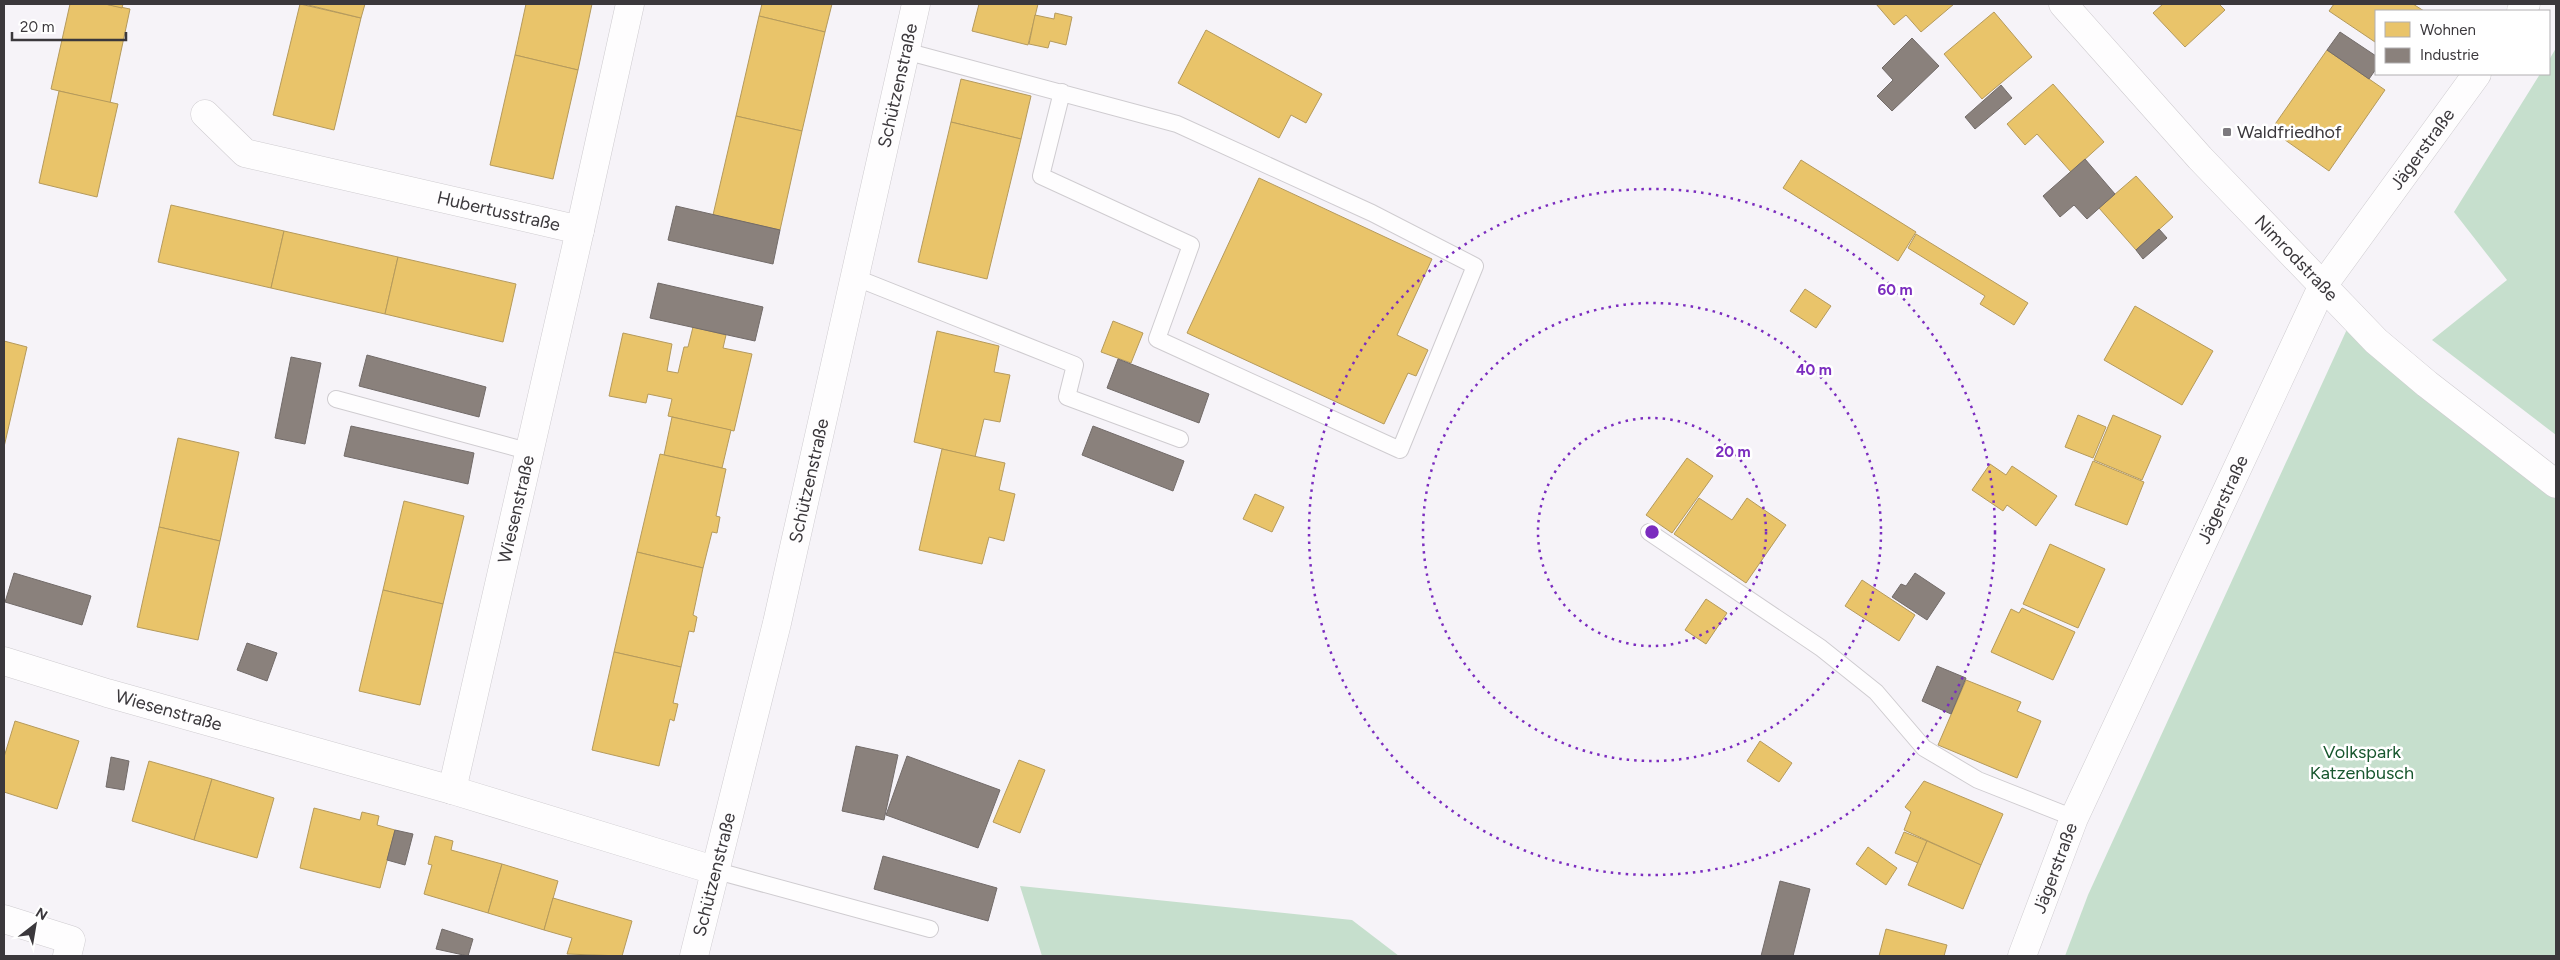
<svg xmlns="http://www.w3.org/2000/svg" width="2560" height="960" font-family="Figtree,sans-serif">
<rect width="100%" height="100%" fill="#f6f3f8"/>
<g fill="#c6dfcd">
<polygon points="2556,48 2556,435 2432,340 2507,280 2454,212 2540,74 2549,74 2549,60"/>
<polygon points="2348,327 2556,491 2556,956 2065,956 2088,895"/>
<polygon points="1020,886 1352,920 1399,956 1042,956"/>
</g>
<g fill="#e9c46a" stroke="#b59a5c">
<polygon points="70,4 105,4 130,9 110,103 51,89"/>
<polygon points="105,4 123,4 122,8"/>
<polygon points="300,4 361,18 334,130 273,115"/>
<polygon points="304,4 365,4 361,18"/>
<polygon points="526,4 592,4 578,70 515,55"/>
<polygon points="762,4 832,4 825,32 759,16"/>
<polygon points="979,4 1038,4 1028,45 972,31"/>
<polygon points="1876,4 1954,4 1921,32 1906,15 1894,25"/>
<polygon points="2163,4 2219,4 2225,10 2185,47 2153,13"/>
<polygon points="2334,4 2413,4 2424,11 2376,11 2375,42 2329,11"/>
<polygon points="1994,12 2032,57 1982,99 1944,54"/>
<polygon points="1055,13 1072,17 1066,45 1050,41 1048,48 1029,44 1035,15 1054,19"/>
<polygon points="759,16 825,32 802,131 736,116"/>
<polygon points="1206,30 1322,94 1306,123 1291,115 1279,138 1178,83"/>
<polygon points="2327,50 2385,90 2329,171 2271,130"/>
<polygon points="515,55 578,70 553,179 490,165"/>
<polygon points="961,79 1031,96 1021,139 951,122"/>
<polygon points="2053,84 2104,142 2071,172 2037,134 2025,145 2007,124"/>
<polygon points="59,91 118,104 97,197 39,183"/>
<polygon points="736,116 802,131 780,230 713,215"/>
<polygon points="951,122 1021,139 987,279 918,262"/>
<polygon points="1801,160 1916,232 1898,261 1783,188"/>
<polygon points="2136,176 2173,217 2136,250 2099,208"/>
<polygon points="1259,178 1432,259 1397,335 1428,350 1416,376 1408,373 1384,424 1187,333"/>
<polygon points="171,205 284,231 271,288 158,262"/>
<polygon points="284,231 398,257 385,314 271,288"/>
<polygon points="1916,234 2028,303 2014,325 1980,304 1985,296 1908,248"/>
<polygon points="398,257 516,284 503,342 385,314"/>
<polygon points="1805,289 1831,306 1816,328 1790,311"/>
<polygon points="2135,306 2213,351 2182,405 2104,360"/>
<polygon points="1113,321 1143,333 1131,363 1101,352"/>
<polygon points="693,327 726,335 723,348 752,354 734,431 668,416 672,399 648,394 646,403 609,396 623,333 672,344 667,371 678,373 684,347 688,347"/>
<polygon points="937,331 999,346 994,372 1010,375 1000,422 984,419 975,457 914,442"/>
<polygon points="4,341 27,347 4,447"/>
<polygon points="2078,415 2106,427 2093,458 2065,447"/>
<polygon points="2113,415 2161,436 2142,480 2094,460"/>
<polygon points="672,417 731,430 722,468 664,455"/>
<polygon points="178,438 239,452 220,541 159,527"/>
<polygon points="942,449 1005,463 999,490 1015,494 1004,541 989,537 982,564 919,550"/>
<polygon points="660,454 726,469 716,516 720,517 717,533 712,532 703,568 637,552"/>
<polygon points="1687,458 1713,476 1672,533 1646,515"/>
<polygon points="2093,461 2144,482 2127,525 2075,505"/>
<polygon points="1990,464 2006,475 2012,466 2057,496 2036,526 2007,505 2003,511 1972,490"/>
<polygon points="1255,494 1284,507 1272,532 1243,519"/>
<polygon points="1699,498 1732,520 1747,498 1786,525 1746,583 1674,534"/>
<polygon points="404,501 464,516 443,604 383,590"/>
<polygon points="159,527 220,541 198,640 137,627"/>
<polygon points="2050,544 2105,569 2078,628 2023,604"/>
<polygon points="637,552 703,568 693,615 697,617 694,632 689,631 681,667 614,652"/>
<polygon points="1862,580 1915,615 1899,641 1845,606"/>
<polygon points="383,590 443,604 420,705 359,691"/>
<polygon points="1706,599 1727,613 1706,644 1685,630"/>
<polygon points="2022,608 2075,632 2053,680 1991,652 2011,609 2019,613"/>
<polygon points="614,652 681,667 673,703 678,704 674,721 670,719 659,766 592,750"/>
<polygon points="1966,680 2021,702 2017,711 2041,721 2017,778 1938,745"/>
<polygon points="15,721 79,741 57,809 4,792 4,757"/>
<polygon points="1760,741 1792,763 1779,782 1747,761"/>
<polygon points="1019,760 1045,770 1020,833 993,822"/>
<polygon points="149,761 212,779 194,840 132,821"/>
<polygon points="212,779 274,798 257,858 194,840"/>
<polygon points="1924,781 2003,814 1981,865 1904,830 1911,812 1905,807"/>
<polygon points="314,808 360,820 362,812 379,816 377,825 395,830 380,888 300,868"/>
<polygon points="1904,832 1927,841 1918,863 1895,853"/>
<polygon points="435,836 453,841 451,850 502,864 488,913 424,894 432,865 428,864"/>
<polygon points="1927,841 1981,865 1963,909 1908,885"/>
<polygon points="1868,847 1897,868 1886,885 1856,864"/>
<polygon points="502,864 558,881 544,930 488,913"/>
<polygon points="553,898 632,921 622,956 567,954 572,938 544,930"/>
<polygon points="1886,929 1947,945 1944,956 1879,956"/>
</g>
<g fill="#8a817c" stroke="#726b69">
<polygon points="2340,32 2376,56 2376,69 2369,79 2327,50"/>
<polygon points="1912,38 1939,66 1892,111 1877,96 1893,80 1882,68"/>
<polygon points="2001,85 2012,98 1975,129 1965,117"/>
<polygon points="2085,159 2115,194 2087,219 2074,205 2060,217 2043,196"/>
<polygon points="676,206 780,230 773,264 668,240"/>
<polygon points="2159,229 2167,238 2143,259 2136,250"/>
<polygon points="658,283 763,307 755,341 650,318"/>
<polygon points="367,355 486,387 479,417 359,386"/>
<polygon points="291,357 321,363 305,444 275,438"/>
<polygon points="1118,359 1209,394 1199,423 1107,388"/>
<polygon points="351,426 474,453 468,484 344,456"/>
<polygon points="1093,426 1184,461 1173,491 1082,455"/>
<polygon points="14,573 91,596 82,625 5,602"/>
<polygon points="1915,573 1945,593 1927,620 1892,597 1901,584 1906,586"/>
<polygon points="247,643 277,653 267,681 237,670"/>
<polygon points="1937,666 1966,678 1951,714 1922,701"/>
<polygon points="856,746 898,755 884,820 842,811"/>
<polygon points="907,756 1000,790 978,848 886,815"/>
<polygon points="111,757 129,761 124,790 106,787"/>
<polygon points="395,830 413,834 405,865 387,860"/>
<polygon points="883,856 997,888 988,921 874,889"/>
<polygon points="1780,881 1810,889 1793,956 1761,956"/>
<polygon points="442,929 473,939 468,956 436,949"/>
</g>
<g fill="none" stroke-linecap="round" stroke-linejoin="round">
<g stroke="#cfccd0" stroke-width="18">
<g id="lane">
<polyline points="905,51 1177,124 1372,213 1475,266 1400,450 1157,339 1191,245 1041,176 1062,92"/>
<polyline points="854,277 1075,365 1067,397 1180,439"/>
<polyline points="336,399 531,452"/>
<polyline points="1649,532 1821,648 1876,692 1924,748 1978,780 2074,818"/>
<polyline points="717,871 930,929"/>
</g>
</g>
<g stroke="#cfccd0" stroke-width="29">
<g id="street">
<path id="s1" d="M2063,4l137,154 176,183 51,43 129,100"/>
<polyline points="2521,11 2526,4"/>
<path id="s2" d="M205,114l40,39 335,77 50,-226"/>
<path id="s3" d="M4,661l103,32 345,97 265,81"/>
<path id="s4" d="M452,790l128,-560"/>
<polyline points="4,919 71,940 67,956"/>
<path id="s5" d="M2022,956l52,-138 248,-531 155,-213"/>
</g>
</g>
<g stroke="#cfccd0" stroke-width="29">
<g id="secondary">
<path id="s6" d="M694,956l83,-333 139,-619"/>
</g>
</g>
<use href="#lane" stroke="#fefdfe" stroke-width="16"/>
<use href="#street" stroke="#fefdfe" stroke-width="28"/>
<use href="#secondary" stroke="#fefdfe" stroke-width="28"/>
</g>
<g fill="none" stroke="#7b2cbf" stroke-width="2.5" stroke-dasharray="2.5 5">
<circle cx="1652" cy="532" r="114"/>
<circle cx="1652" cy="532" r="229"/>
<circle cx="1652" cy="532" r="343"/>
</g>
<rect fill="#7c797e" stroke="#fff" stroke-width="2" x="2222" y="127" width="10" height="10" rx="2.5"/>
<g text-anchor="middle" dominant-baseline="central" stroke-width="5" stroke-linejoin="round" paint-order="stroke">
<g font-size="18" fill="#3b383c" stroke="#fff">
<text stroke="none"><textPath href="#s6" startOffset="894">Schützenstraße</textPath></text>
<text stroke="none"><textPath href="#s5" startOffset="904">Jägerstraße</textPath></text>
<text stroke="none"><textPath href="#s2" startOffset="316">Hubertusstraße</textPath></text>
<text stroke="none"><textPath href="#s1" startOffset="345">Nimrodstraße</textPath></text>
<text stroke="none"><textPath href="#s6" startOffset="489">Schützenstraße</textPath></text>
<text stroke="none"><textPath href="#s5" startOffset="499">Jägerstraße</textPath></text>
<text stroke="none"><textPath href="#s4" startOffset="288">Wiesenstraße</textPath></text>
<text stroke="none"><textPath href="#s3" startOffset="172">Wiesenstraße</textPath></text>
<text stroke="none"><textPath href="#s5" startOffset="94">Jägerstraße</textPath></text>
<text stroke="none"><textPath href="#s6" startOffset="84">Schützenstraße</textPath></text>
</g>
<g font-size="18" fill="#3b383c" stroke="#fff" text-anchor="start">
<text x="2237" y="132">Waldfriedhof</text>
</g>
<g font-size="18" fill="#18572e" stroke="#fff">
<text x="2362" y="752">Volkspark<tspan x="2362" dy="21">Katzenbusch</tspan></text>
</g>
</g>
<circle cx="1652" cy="532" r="8" fill="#7b2cbf" stroke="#fff" stroke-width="2.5"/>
<g font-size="15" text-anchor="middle" font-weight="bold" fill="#7b2cbf" stroke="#fff" stroke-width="5" stroke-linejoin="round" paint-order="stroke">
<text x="1895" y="295">60 m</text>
<text x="1814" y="375">40 m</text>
<text x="1733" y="457">20 m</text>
</g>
<rect width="2560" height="960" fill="none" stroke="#3b383c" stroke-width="10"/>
<rect x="2375" y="10" width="175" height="65" fill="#ffffff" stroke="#b1afb1"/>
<rect x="2385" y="22" width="25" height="15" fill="#e9c46a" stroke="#b1afb1"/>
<text x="2420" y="35" font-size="15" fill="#3b383c">Wohnen</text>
<rect x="2385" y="48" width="25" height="15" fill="#8a817c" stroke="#b1afb1"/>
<text x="2420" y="60" font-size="15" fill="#3b383c">Industrie</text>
<g transform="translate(35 925) rotate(31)" stroke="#ffffff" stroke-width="4" paint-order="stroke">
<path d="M0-4L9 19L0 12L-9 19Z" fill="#3b383c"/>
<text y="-8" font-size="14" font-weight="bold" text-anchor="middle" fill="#3b383c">N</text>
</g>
<path d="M12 32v8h114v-8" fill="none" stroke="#3b383c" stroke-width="2.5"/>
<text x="20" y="32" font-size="15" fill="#3b383c" stroke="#ffffff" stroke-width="4" paint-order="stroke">20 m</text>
</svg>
